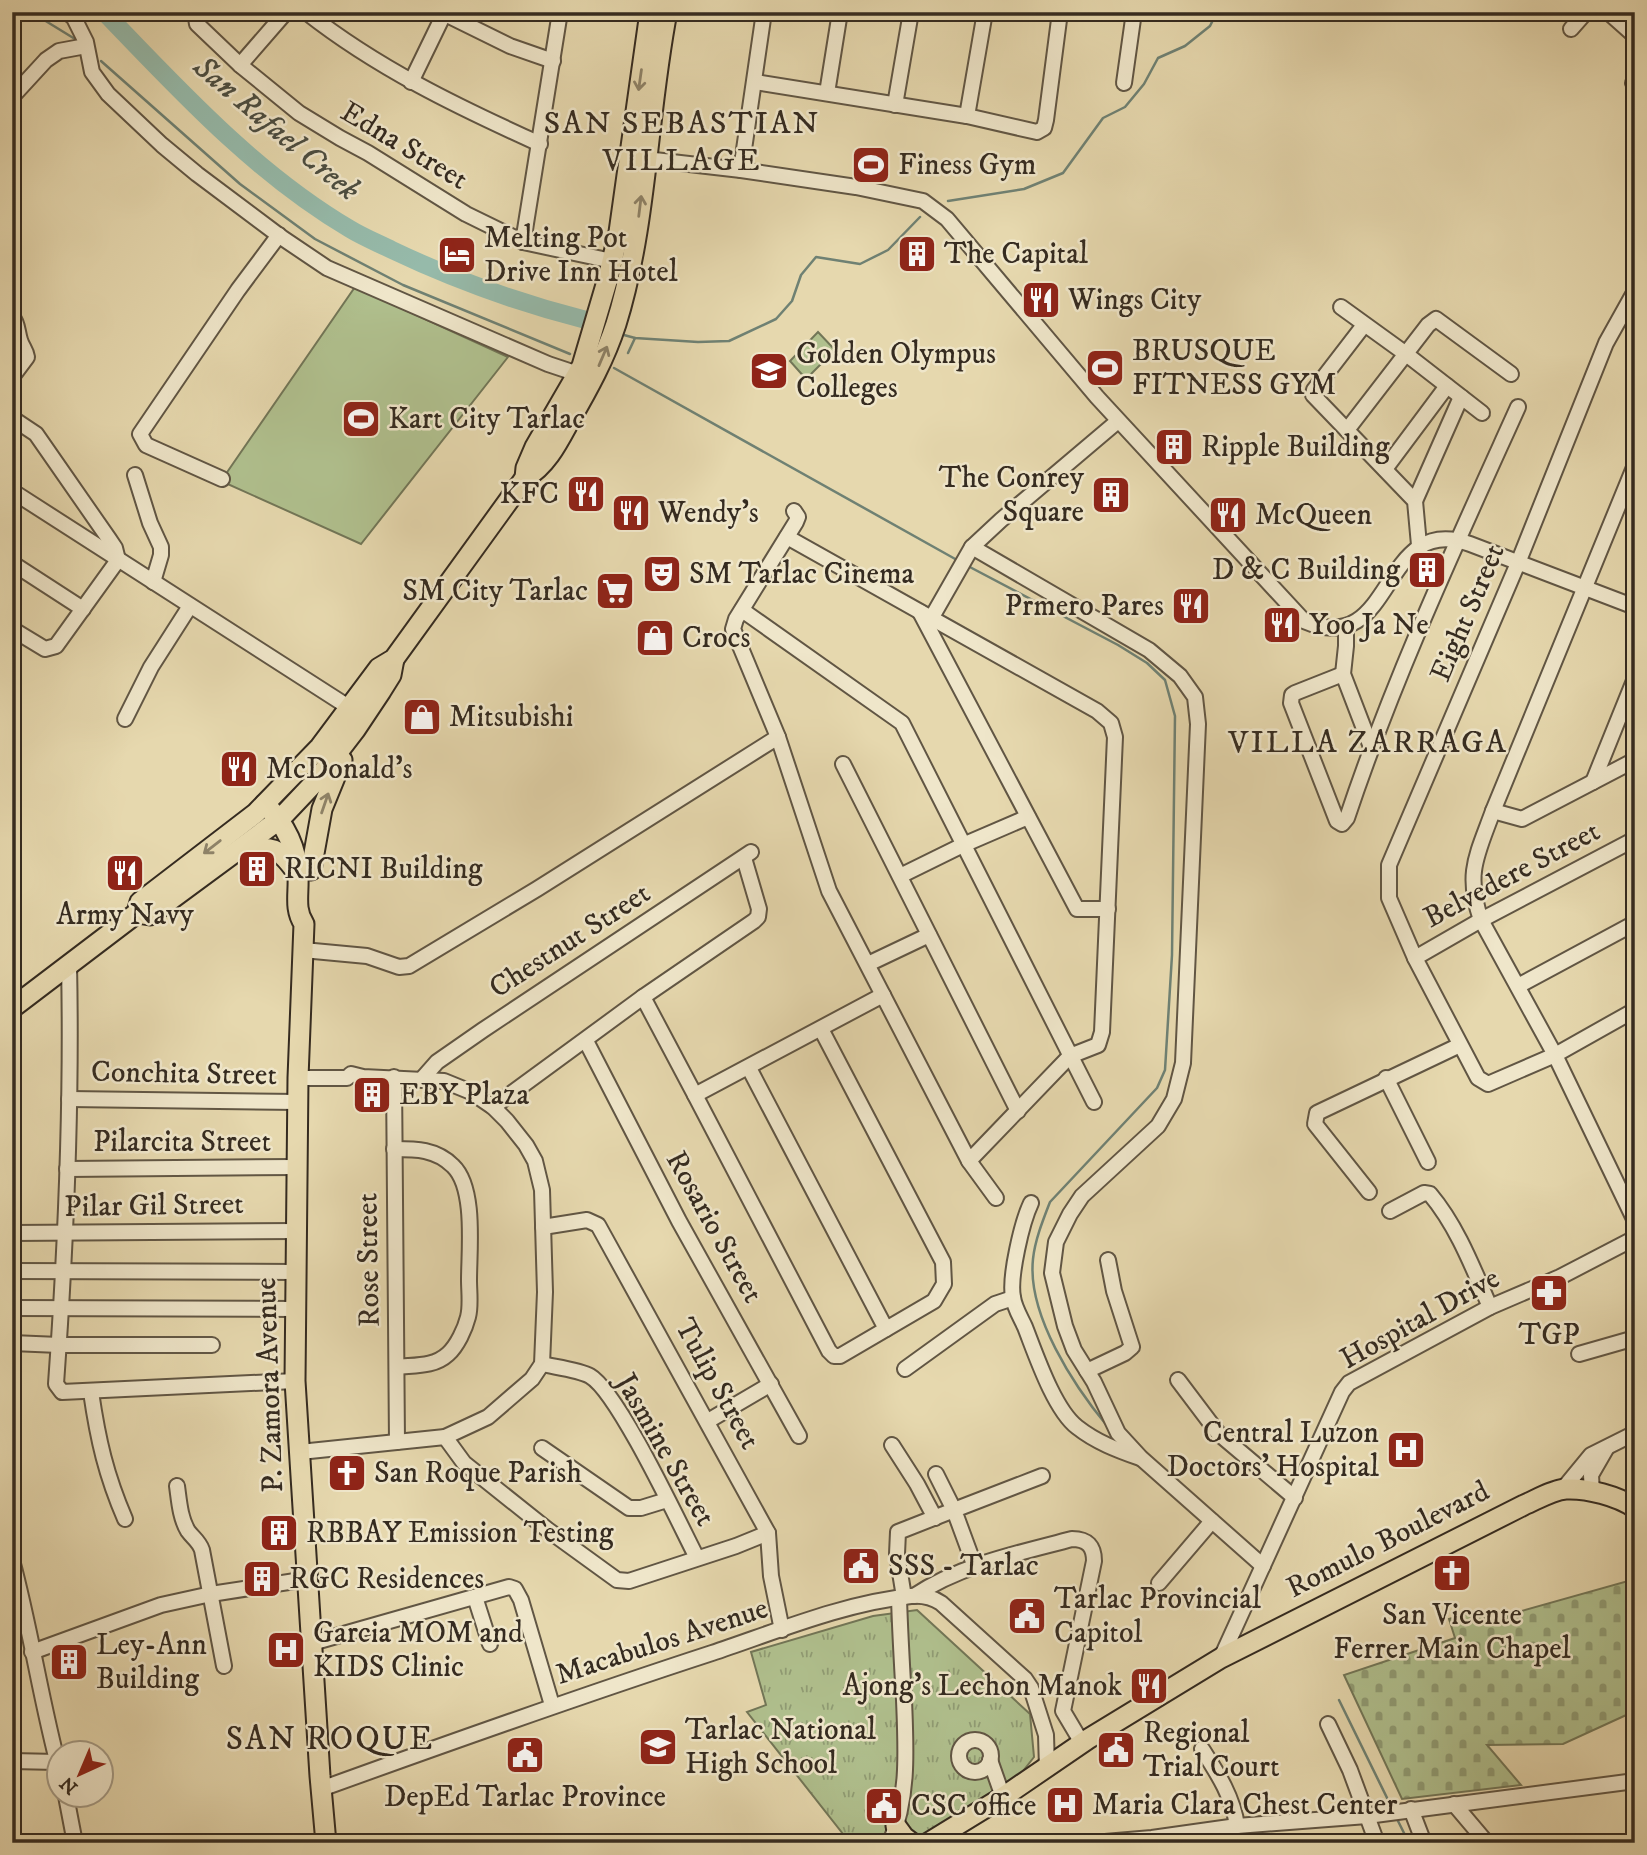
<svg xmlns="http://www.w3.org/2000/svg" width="1647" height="1855" font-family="'IM FELL DW Pica',serif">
<defs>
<pattern id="cemetery-stones" width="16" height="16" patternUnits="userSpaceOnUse" patternTransform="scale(1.75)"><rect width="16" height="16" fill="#b0c08e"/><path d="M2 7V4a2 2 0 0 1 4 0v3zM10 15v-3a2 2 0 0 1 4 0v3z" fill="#909c74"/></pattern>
<pattern id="park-tufts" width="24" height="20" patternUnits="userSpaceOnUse" patternTransform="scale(1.75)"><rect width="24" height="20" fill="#b0c08e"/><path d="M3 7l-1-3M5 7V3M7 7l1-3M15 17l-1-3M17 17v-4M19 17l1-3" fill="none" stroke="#909c74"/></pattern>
</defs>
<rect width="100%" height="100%" fill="#e6d8ae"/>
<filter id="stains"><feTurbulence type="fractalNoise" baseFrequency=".00286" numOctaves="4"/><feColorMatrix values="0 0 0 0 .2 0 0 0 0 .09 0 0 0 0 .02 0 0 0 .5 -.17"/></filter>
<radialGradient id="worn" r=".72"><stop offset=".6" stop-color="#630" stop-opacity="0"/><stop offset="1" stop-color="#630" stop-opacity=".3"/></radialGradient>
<g fill="#b0c08e" stroke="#727657" stroke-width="2">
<polygon points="355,287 508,357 361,544 221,481"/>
<polygon points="818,332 835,350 806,379 790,361"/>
</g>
<polygon fill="url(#cemetery-stones)" stroke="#727657" stroke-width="2" points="1635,1579 1635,1711 1563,1744 1487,1745 1521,1785 1402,1799 1344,1675 1455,1638 1449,1619 1481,1610 1486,1621"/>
<polygon fill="url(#park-tufts)" stroke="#727657" stroke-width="2" points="917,1610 1030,1714 1034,1757 1016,1780 918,1843 853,1843 847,1839 747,1712 766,1705 751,1652 873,1616"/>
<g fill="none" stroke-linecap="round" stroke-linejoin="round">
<g stroke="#6f8173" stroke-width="2.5">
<polyline points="31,12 75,39"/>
<polyline points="101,61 240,184 315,239 403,285 570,354"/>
<polyline points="948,201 1024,189 1063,173 1103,118 1125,107 1144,84 1158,58 1185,46 1210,26 1217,12"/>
<polyline points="624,335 635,338 698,342 729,341 776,319 792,301 801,275 816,257 860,264 888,250 920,217"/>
<polyline points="628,353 635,338"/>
<polyline points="614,368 957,560"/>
<path d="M966,565l152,80 29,18 18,17 10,36 -3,239 -7,115 -8,18 -107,114c-7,18 -15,38 -17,57 -6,56 41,127 75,168"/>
<polyline points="1339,1700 1392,1808"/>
<polyline points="1396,1817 1409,1843"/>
</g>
<path stroke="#96baaa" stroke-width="18" d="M104,12c75,78 151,161 246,217 13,8 28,14 42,21 63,30 127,53 194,70"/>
<g stroke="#615644" stroke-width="18">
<g id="minor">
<polyline points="67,12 74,18 86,42 92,72 108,94 162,145 197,174 281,237 327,268 548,364 578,374"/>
<polyline points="195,12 197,24 240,65 299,113 340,138 368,153 466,214 523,242 612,261"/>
<path d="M306,12c71,56 152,95 234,132"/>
<polyline points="441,12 510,46 553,61"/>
<polyline points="1608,12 1635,36"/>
<polyline points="1571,29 1586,12"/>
<polyline points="240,65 286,12"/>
<polyline points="411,82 444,14"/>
<polyline points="755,82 967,116 1037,132 1044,128 1046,120 1060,12"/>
<polyline points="1124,83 1134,12"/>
<polyline points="1633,83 1635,80"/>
<polyline points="827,93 840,12"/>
<polyline points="12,97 46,60 59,51 86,46"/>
<polyline points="895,105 911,12"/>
<polyline points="967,116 985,12"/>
<path d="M637,158l104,12 115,17 67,14 24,18 150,178 207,224c93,40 74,-110 166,-77l165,63"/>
<polyline points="741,170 764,12"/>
<polyline points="523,242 560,12"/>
<polyline points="1635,291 1606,343 1518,563 1389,865 1389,898 1415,958 1478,1078 1488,1084 1555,1055 1635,1010"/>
<polyline points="1341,307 1406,354 1482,413"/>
<path d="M12,316c6,8 5,14 8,24 2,7 6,10 7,17l-15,20"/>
<polyline points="1364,325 1314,390 1313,395 1415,501 1419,545"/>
<polyline points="12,418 36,434 109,539 115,548 118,560 56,646 45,649 12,629"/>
<polyline points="1347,430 1428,325 1436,319 1511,374"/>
<path d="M1635,465l-142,346c-16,44 -28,62 -12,109l74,135 80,166"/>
<polyline points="1385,469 1447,386"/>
<polyline points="135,475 150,523 161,547 161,555 153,582"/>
<polyline points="222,479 146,445 140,434 238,290 279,235"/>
<polyline points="12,491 350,708"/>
<polyline points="1415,501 1461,397"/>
<polyline points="972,547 1149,650 1180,676 1195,697 1198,724 1183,1063 1174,1099 1158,1126 1082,1196 1070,1214 1056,1242 1052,1273 1065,1326 1074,1350 1094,1382 1118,1433 1141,1458 1263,1566"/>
<polyline points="12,563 83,609"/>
<polyline points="742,610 902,723 1094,1102"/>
<polyline points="920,612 1077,909 1108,909"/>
<polyline points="932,617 972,547 1001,520 1118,421"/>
<polyline points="1346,627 1346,646 1343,674 1371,747"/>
<path d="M1343,674l-48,19 -3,2 -1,8 46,118 5,3 5,-6c47,-141 110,-276 171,-411"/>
<polyline points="125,719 151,667 190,606"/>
<polyline points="778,737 829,891 969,1161 1070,1056 1098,1045 1102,1032 1115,737 1111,723 1097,711 787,537"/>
<polyline points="843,764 1018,1111"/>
<polyline points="1593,782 1635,678"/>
<polyline points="1493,811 1522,819 1635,760"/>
<polyline points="900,876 963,845 1028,817"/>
<polyline points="303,950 367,956 399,967 409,966 537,889 778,737 733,629 736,619 796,522 798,517 794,511"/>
<polyline points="1415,958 1481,920 1635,839"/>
<path d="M69,964c3,140 -3,280 -13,420l6,8 233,-11"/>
<polyline points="868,964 929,935"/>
<polyline points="1518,986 1635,923"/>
<polyline points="643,997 695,1095 883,995"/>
<polyline points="586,1041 679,1221 799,1436"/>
<polyline points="749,1068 886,1329"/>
<polyline points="394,1077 397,1442"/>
<polyline points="298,1078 347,1078 351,1074 363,1077 444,1081 471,1092 493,1107 507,1121 526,1145 535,1161 542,1190 545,1292 542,1364 532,1379 488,1417 445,1437 300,1452"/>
<polyline points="1386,1078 1428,1162"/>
<polyline points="422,1079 437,1062 483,1030 751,852"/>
<polyline points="695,1095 829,1351 834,1356 840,1356 934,1301 944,1284 943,1262 821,1029"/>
<polyline points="69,1099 298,1102"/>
<polyline points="493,1107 643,997 754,921 758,917 759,909 744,858"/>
<path d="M394,1149c22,0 42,0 59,17 23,22 16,84 16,114 0,12 2,26 -1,37 -3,12 -11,29 -20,37 -14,13 -33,11 -51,13"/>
<polyline points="969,1161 996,1198"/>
<polyline points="67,1169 296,1167"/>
<polyline points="1369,1192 1315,1124 1317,1113 1460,1045"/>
<path d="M1031,1203c-9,19 -22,74 -18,94 1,10 8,21 12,30 11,28 29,82 52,100 19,15 40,23 63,31"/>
<path d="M1390,1211l34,-18 6,1c27,32 43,74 60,113"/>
<polyline points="543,1227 587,1220 598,1225 768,1533 771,1576 782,1630"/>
<polyline points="12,1233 296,1231"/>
<polyline points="12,1271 295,1272"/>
<polyline points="12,1308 295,1309"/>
<polyline points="12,1343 59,1345 212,1345"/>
<polyline points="1579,1354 1635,1338"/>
<path d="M542,1364c13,3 38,6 48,12 28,16 89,147 107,182"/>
<polyline points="905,1369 995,1304 1013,1298"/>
<polyline points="1087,1371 1125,1353 1132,1347 1114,1291 1108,1260"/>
<polyline points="1178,1380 1218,1433 1295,1498"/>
<path d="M91,1392c7,48 15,83 34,127"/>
<polyline points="708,1421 771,1384"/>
<polyline points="445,1437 464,1463 548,1530 617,1580 629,1581 736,1546 768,1533"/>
<polyline points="892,1445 917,1484 935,1518"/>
<polyline points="542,1448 629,1508 641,1508 667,1500"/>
<path d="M177,1486c2,14 3,32 11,45 5,7 11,10 14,19l22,116"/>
<polyline points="1563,1489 1591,1455 1635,1433"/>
<polyline points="1592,1493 1591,1475 1606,1449"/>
<path d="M12,1560c19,70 29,142 48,212"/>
<polyline points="975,1567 954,1510 1042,1476"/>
<polyline points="1159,1583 1212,1521"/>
<path d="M914,1596c46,-31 105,-43 158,-57 16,0 22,8 22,22l-31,150 19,32"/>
<polyline points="475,1597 490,1644"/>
<polyline points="904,1597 897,1554 898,1532 954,1510 936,1474"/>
<polyline points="312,1643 509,1587 515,1589 521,1600 552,1705"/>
<polyline points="32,1652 161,1605 211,1594 308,1579"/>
<polyline points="1221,1658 1342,1392 1349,1383 1490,1307 1560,1277 1635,1238"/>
<polyline points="1328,1724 1350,1770 1377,1843"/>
<circle cx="975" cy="1756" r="16"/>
<path d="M1202,1749c16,25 31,48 35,77"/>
<polyline points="990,1760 1003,1797"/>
<polyline points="12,1761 57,1762"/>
<path d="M321,1789c130,-47 259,-93 391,-136 63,-21 132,-50 199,-57 11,-1 21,1 30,7l84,76 6,9 15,47 1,33"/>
<polyline points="66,1796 75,1843"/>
<polyline points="1454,1804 1487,1843"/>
<polyline points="1411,1809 1424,1843"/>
<path d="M890,1843c19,-47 16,-93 14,-143 -2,-34 -4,-68 -5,-102"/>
<polyline points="1093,1843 1152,1838 1237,1826 1367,1816 1635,1781"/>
</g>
</g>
<g stroke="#352b20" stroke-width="23">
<g id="highway">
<polyline points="525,478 526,468 535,447 582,366 608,278 619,232 650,12"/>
<path d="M265,804c20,20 32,43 33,72 1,18 -4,33 6,48l-6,154 -3,303 25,395 6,67"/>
<path d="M241,851c32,-5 37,-5 56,22"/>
<polyline points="311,870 322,809 342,760"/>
<polyline points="137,913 150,915 162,906 280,819 315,782 355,730 381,691 391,675 394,659"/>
<path d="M12,1008l125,-95 3,-11 116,-89 64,-66 59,-79 15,-9 131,-181c22,-13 33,-36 45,-58 18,-31 35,-62 46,-96 31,-99 31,-210 51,-312"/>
<polyline points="896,1826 904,1837 912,1843"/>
<path d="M928,1843l75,-46 85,-58 133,-81 303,-153c12,-5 28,-15 42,-16 21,-1 52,7 69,19"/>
</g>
</g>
<use href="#minor" stroke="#efe6ca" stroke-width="14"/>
<use href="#highway" stroke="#e6d8ae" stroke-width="19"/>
</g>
<defs><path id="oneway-shaft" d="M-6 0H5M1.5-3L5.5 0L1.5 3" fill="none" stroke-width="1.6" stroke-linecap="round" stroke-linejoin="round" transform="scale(1.75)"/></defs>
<g stroke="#8e8267">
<use href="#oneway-shaft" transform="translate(640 80) rotate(98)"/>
<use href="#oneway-shaft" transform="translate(640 206) rotate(-83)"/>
<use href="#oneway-shaft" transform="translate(603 356) rotate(-67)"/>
<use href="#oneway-shaft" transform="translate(325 803) rotate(-71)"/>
<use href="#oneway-shaft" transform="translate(212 847) rotate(142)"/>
</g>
<defs>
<g id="stadium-square" transform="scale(2.0125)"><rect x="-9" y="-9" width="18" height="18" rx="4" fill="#8f2418" stroke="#efe6ca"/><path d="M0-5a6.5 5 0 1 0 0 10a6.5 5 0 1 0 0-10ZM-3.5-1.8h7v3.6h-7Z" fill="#fff"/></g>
<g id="building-square" transform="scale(2.0125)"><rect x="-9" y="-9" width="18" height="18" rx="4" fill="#8f2418" stroke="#efe6ca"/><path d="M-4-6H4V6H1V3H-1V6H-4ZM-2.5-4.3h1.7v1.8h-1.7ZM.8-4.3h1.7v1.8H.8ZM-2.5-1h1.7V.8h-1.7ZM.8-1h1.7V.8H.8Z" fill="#fff"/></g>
<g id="hotel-square" transform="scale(2.0125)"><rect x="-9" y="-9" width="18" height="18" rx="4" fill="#8f2418" stroke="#efe6ca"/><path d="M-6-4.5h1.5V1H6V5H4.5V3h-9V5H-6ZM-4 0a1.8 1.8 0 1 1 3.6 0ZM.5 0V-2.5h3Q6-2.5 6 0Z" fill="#fff"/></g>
<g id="restaurant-square" transform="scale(2.0125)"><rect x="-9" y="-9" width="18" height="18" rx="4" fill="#8f2418" stroke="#efe6ca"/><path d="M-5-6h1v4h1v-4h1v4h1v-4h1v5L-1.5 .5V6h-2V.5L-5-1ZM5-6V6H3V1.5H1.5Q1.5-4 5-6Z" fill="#fff"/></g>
<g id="university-square" transform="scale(2.0125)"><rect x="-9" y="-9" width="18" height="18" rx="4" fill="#8f2418" stroke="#efe6ca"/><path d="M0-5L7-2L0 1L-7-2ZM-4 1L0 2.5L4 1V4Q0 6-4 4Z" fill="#fff"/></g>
<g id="theatre-square" transform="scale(2.0125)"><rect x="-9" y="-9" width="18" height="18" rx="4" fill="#8f2418" stroke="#efe6ca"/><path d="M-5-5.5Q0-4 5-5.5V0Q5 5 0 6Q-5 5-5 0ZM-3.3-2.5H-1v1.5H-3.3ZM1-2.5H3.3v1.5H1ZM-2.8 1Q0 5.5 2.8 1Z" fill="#fff"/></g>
<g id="supermarket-square" transform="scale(2.0125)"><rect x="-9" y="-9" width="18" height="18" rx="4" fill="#8f2418" stroke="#efe6ca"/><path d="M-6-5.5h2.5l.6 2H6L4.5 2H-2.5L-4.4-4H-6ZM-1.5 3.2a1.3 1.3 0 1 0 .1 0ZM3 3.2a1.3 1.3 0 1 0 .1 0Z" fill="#fff"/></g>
<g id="shop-square" transform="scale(2.0125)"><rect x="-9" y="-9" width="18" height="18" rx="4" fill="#8f2418" stroke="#efe6ca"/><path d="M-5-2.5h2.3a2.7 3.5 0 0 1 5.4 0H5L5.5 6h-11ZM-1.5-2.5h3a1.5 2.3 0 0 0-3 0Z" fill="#fff"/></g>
<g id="pharmacy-square" transform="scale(2.0125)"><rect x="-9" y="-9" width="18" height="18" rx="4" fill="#8f2418" stroke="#efe6ca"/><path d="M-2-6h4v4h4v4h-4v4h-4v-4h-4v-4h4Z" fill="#fff"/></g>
<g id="hospital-square" transform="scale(2.0125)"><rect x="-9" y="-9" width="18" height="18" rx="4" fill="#8f2418" stroke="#efe6ca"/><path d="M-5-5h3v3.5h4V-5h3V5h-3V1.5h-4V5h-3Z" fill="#fff"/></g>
<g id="church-square" transform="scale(2.0125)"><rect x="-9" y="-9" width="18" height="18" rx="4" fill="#8f2418" stroke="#efe6ca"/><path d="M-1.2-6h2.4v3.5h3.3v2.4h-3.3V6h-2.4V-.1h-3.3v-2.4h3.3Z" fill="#fff"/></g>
<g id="civic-square" transform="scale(2.0125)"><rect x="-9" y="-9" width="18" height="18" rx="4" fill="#8f2418" stroke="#efe6ca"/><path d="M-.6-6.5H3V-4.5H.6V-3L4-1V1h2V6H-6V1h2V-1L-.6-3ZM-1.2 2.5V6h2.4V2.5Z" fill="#fff"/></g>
<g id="school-square" transform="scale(2.0125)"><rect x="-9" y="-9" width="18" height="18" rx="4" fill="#8f2418" stroke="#efe6ca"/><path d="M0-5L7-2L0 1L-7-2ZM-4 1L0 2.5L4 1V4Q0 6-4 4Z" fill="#fff"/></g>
</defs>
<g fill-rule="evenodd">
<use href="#stadium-square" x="871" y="165"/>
<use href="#building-square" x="917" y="254"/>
<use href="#hotel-square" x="457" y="255"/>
<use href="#restaurant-square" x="1041" y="300"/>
<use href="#stadium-square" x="1105" y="368"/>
<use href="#university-square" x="769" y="371"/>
<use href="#stadium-square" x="361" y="419"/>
<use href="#building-square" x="1174" y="447"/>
<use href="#restaurant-square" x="586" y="494"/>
<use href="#building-square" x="1111" y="495"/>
<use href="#restaurant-square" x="631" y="513"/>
<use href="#restaurant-square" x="1228" y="515"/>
<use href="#building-square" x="1427" y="570"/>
<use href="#theatre-square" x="662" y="574"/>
<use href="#supermarket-square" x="615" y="591"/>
<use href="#restaurant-square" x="1191" y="606"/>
<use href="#restaurant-square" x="1282" y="625"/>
<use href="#shop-square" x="655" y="638"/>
<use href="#shop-square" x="422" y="717"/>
<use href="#restaurant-square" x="239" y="769"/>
<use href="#building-square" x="257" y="869"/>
<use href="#restaurant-square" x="125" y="873"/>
<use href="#building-square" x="372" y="1095"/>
<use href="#pharmacy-square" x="1549" y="1293"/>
<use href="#hospital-square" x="1406" y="1450"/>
<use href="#church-square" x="347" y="1473"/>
<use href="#building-square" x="279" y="1533"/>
<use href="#civic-square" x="861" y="1566"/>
<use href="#church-square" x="1452" y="1573"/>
<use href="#building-square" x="262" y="1579"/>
<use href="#civic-square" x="1027" y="1616"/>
<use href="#hospital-square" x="286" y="1650"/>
<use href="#building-square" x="69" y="1662"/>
<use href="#restaurant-square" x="1149" y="1686"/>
<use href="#school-square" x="658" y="1747"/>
<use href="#civic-square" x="1116" y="1750"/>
<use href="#civic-square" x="525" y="1755"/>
<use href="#hospital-square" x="1065" y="1805"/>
<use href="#civic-square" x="884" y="1806"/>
</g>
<g text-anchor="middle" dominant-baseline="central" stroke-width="5" stroke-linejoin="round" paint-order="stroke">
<g font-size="30" fill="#352b20" stroke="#efe6ca">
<text transform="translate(404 146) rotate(31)">Edna Street</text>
<text transform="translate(1468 613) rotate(-67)">Eight Street</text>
<text transform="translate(1512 875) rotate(-28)">Belvedere Street</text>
<text transform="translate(570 941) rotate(-33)">Chestnut Street</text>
<text transform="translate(184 1074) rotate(1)">Conchita Street</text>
<text x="182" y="1142">Pilarcita Street</text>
<text transform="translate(154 1206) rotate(-1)">Pilar Gil Street</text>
<text transform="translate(714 1227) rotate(61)">Rosario Street</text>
<text transform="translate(369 1260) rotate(-91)">Rose Street</text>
<text transform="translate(1420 1319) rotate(-29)">Hospital Drive</text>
<text transform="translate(717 1384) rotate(61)">Tulip Street</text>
<text transform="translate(270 1385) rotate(-92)">P. Zamora Avenue</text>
<text transform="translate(665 1450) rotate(60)">Jasmine Street</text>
<text transform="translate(1388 1540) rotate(-27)">Romulo Boulevard</text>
<text transform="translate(662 1642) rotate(-18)">Macabulos Avenue</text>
</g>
<g font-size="30" fill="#352b20" stroke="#efe6ca" text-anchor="start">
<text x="898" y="165">Finess Gym</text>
<text x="484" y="238">Melting Pot<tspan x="484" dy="34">Drive Inn Hotel</tspan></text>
<text x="944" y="254">The Capital</text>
<text x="1068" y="300">Wings City</text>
<text x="1132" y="351">BRUSQUE<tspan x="1132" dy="34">FITNESS GYM</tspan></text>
<text x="796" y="354">Golden Olympus<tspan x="796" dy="34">Colleges</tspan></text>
<text x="388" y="419">Kart City Tarlac</text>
<text x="1201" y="447">Ripple Building</text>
<text x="1084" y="478" text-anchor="end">The Conrey<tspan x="1084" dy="34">Square</tspan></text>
<text x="559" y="494" text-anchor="end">KFC</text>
<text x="658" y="513">Wendy's</text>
<text x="1255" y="515">McQueen</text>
<text x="1400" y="570" text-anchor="end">D &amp; C Building</text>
<text x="689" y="574">SM Tarlac Cinema</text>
<text x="588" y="591" text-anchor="end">SM City Tarlac</text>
<text x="1164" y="606" text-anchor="end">Prmero Pares</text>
<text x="1309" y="625">Yoo Ja Ne</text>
<text x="682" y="638">Crocs</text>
<text x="449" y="717">Mitsubishi</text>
<text x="266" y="769">McDonald's</text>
<text x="284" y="869">RICNI Building</text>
<text x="125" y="915" text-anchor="middle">Army Navy</text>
<text x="399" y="1095">EBY Plaza</text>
<text x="1549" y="1335" text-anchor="middle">TGP</text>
<text x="1379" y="1433" text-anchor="end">Central Luzon<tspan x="1379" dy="34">Doctors' Hospital</tspan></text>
<text x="374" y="1473">San Roque Parish</text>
<text x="306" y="1533">RBBAY Emission Testing</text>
<text x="888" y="1566">SSS - Tarlac</text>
<text x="289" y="1579">RGC Residences</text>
<text x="1054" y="1599">Tarlac Provincial<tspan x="1054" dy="34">Capitol</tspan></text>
<text x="1452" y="1615" text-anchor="middle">San Vicente<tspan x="1452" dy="34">Ferrer Main Chapel</tspan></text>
<text x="313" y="1633">Garcia MOM and<tspan x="313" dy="34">KIDS Clinic</tspan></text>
<text x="96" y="1645">Ley-Ann<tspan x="96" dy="34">Building</tspan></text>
<text x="1122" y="1686" text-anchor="end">Ajong's Lechon Manok</text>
<text x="685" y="1730">Tarlac National<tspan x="685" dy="34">High School</tspan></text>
<text x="1143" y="1733">Regional<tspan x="1143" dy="34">Trial Court</tspan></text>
<text x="525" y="1797" text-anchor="middle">DepEd Tarlac Province</text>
<text x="1092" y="1805">Maria Clara Chest Center</text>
<text x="911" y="1806">CSC office</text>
</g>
<g font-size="32" letter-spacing="2" fill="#352b20" stroke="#efe6ca">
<text x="682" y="124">SAN SEBASTIAN<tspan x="682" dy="37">VILLAGE</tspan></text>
<text x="1368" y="743">VILLA ZARRAGA</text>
</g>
<g font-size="32" font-style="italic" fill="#4d4f42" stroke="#efe6ca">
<text transform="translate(276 129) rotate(40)">San Rafael Creek</text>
</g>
<g font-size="33" letter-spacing="2" fill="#352b20" stroke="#efe6ca">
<text x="330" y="1739">SAN ROQUE</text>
</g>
</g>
<rect width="1647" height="1855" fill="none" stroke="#e6d8ae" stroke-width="42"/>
<rect x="14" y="14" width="1619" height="1827" fill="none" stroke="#352b20" stroke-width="3.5"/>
<rect x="21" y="21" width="1605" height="1813" fill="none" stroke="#352b20" stroke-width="2"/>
<g transform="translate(80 1774) rotate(224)"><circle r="33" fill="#efe6ca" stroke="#a59b86" stroke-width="2"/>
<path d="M0-5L12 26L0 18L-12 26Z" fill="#8f2418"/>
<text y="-10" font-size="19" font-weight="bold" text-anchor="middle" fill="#352b20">N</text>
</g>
<rect width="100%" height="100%" filter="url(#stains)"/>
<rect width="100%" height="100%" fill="url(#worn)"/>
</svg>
